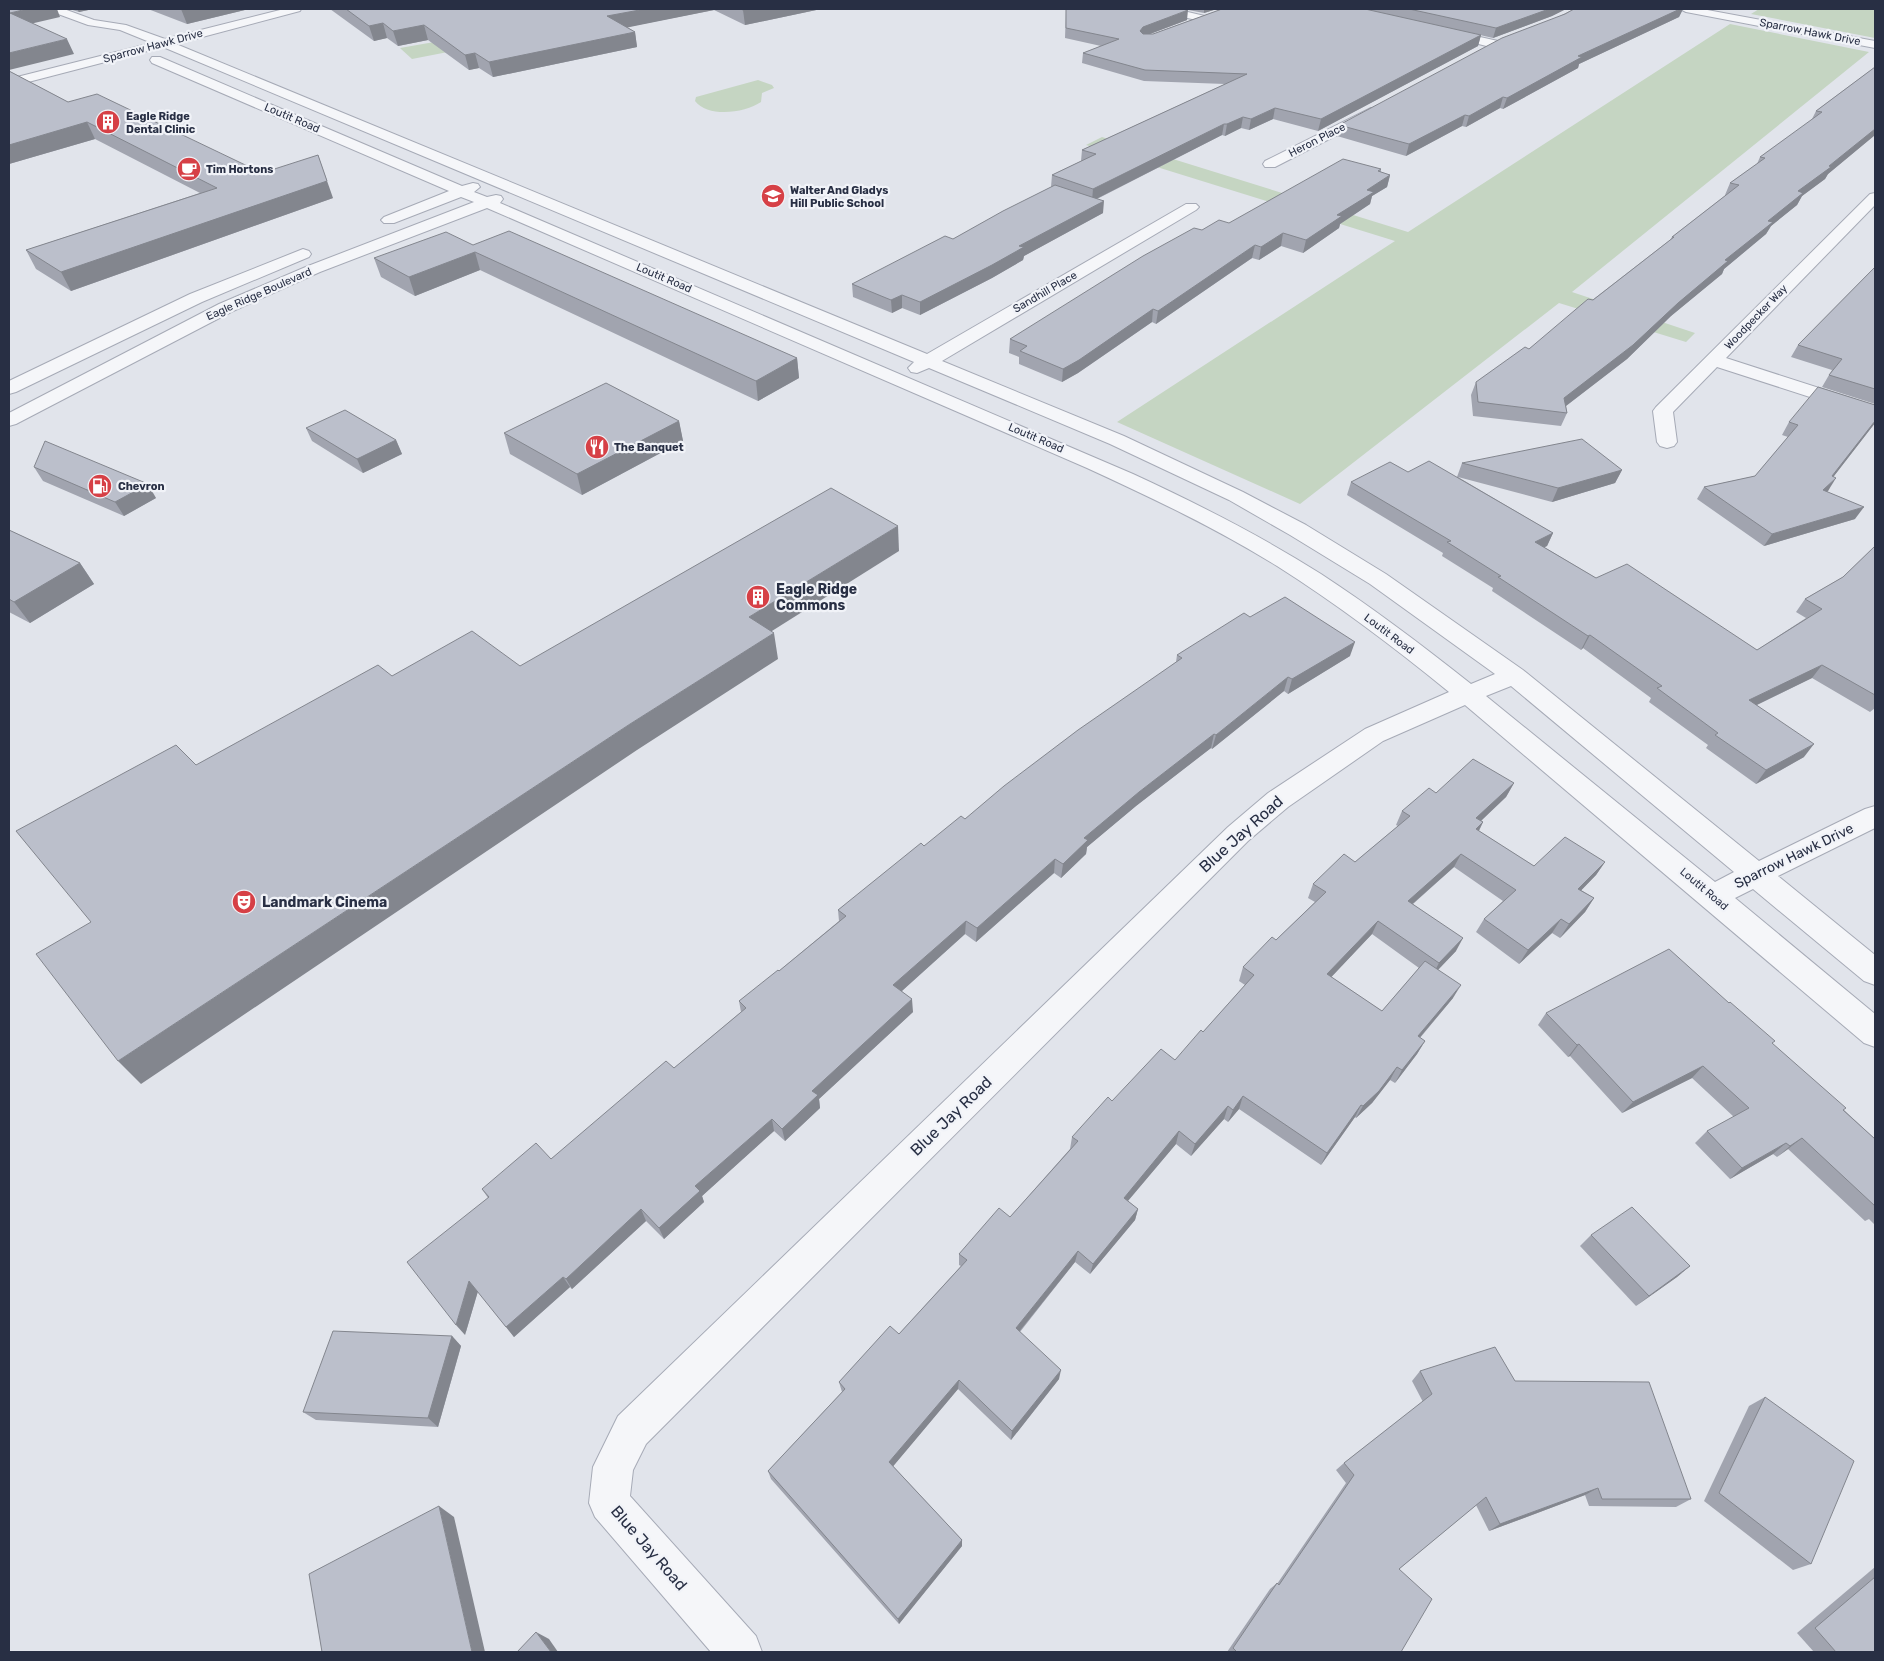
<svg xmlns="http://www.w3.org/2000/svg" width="1884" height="1661" font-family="Rubik,sans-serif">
<rect width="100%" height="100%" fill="#e1e4eb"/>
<g fill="#c5d5c2">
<polygon points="1759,9 1875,9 1875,38 1751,14"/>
<polygon points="1730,24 1869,52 1572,292 1695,333 1686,342 1559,303 1300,504 1117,422 1395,241 1086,145 1102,137 1408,232"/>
<polygon points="440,41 453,51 412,59 400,48"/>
<path d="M758,80l14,5 2,3 -12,5 -1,9c-16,11 -53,16 -66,-1l1,-4z"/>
</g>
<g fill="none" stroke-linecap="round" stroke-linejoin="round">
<g stroke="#a6aab6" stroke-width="2">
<g id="minor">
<path d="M49,9h15l30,11 32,5 39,14 119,-30h17l-1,2 -124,33 751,310 259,-150h10l3,3 -3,3 -254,151 182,75 119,56 63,33 80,49 137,96 236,191 106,-52 10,-3v22l-97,48 97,79v30l-11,-4 -111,-92 -18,9 140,116v33l-11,-4 -399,-338 -82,36 -95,66 -40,34 -602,603 -13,26 -3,26 126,140 6,16h-51l-116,-135 -6,-14 4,-36 25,-51 610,-589 40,-34 97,-64 84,-37c-55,-45 -112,-88 -172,-126 -61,-38 -125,-68 -190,-98l-600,-260 -167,64 -89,40 -215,112 -7,2v-13l210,-109 89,-38 166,-64 -13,-5 -67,26h-10l-3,-3 3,-3 65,-26 -297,-128 -2,-3 2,-3h8l302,129 11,-3 5,1 2,3 -6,5 13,5 9,-2 5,1 2,3 -3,4 633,271c65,30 128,62 188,100 52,34 101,71 150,110l24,-10 -125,-90 -80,-49 -61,-35 -119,-56 -181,-76 -12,5 -6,-1 -3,-4 6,-6 -751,-315 -154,40v-8l143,-36 -32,-13 -32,-5 -38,-14zM1511,686l223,186 -19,10 -229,-186z"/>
<polygon points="1155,9 1175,9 1209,17 1211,19 1205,22 1157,11"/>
<polygon points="1680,9 1702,9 1875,41 1875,48 1686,12"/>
<polygon points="1444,29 1498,41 1500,44 1494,48 1440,34 1438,32 1440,30"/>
<polygon points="1371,108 1378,112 1376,115 1275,167 1265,167 1263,164 1265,161"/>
<polygon points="1875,193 1875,205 1726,358 1875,406 1875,418 1717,367 1673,412 1677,442 1674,446 1667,448 1660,446 1657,442 1653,411 1656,407 1870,194"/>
<polygon points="303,249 309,251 311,254 309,257 202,302 16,392 9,394 9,381 190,294"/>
</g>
</g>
<use href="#minor" fill="#f5f6f9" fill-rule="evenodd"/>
</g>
<g fill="#a1a4af" fill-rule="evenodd">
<polygon points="69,9 93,9 79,12"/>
<polygon points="148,9 249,9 187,24"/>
<polygon points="330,9 821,9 745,25 714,10 627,27 635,32 637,47 493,77 479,68 469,70 428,40 398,46 387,38 374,41"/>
<polygon points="1066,9 1187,20 1150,34 1153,34 1222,9 1566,9 1552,16 1493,38 1467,32 1481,35 1478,46 1318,131 1273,119 1249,130 1241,128 1225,136 1222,135 1097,199 1103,213 1024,256 1023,260 992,278 920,315 902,308 892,313 853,297 852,284 953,239 1051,187 1052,175 1081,161 1082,150 1225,84 1144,81 1082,63 1083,53 1101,46 1065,38"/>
<polygon points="1183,9 1217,9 1204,13"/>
<polygon points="1574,9 1683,9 1679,17 1579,64 1578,68 1503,109 1500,108 1466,127 1462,126 1406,156 1337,136 1339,125"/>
<polygon points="1875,67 1875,135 1828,174 1825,179 1802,196 1797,205 1771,226 1766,234 1724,269 1722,274 1671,316 1627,359 1566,406 1567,413 1561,426 1473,416 1471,395 1476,382 1529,349 1670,240 1672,237 1726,195 1725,195 1730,183 1757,164 1760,157 1811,121 1816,111"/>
<polygon points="9,71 68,102 333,198 71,291 36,269 26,250 200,193 95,139 9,164"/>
<polygon points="1381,169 1381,172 1390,175 1387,187 1372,196 1370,204 1340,224 1339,228 1303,253 1281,246 1259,260 1252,258 1156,324 1152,322 1078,373 1062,382 1019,364 1019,357 1009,353 1010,339 1202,230 1229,223"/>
<polygon points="473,245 797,358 799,378 758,401 480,270 415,296 381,277 374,258"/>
<polygon points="1875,267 1875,404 1822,387 1829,375 1832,370 1791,357 1798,345"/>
<polygon points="679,421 683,441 582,495 510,454 504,433"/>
<polygon points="1789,422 1875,423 1833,477 1828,491 1827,492 1855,519 1764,546 1697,499 1704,487 1755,476 1788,437 1782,435"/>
<polygon points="306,428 396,440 402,454 363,473 312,441"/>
<polygon points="1462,463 1622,470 1615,483 1552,502 1458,477 1553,533 1547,546 1544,547 1596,578 1757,650 1806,618 1796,612 1805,599 1843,577 1875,546 1875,708 1870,712 1812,678 1757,705 1804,757 1756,784 1706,748 1708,745 1649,702 1651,698 1583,648 1581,650 1492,591 1493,588 1442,556 1443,553 1347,495 1351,482 1408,472 1457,477"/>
<polygon points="34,467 156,498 124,516 43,481"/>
<polygon points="9,530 80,563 94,584 30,623 9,612"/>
<polygon points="1250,617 1350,656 1288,694 1284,691 1212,749 1211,748 1136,806 1087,847 1086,854 1061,878 1054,873 976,942 965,934 902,991 913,1012 819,1099 820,1108 785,1141 774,1131 702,1196 704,1202 664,1239 646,1221 572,1289 570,1287 514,1337 478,1291 465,1335 488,1198 482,1189 551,1159 674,1068 741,1012 739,1001 779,971 839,921 838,910 924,846 965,819 1176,662 1177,655"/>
<path d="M1514,783l-8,14 -25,24 2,1 -4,9 55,35 71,-4 -9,13 -15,15 13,8 -9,14 -25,26 -8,-5 -33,31 -43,-32 8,-13 19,-18 -49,-34 -41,37 43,47 -18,19 15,28 -33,40 5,3 -8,13 -22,29 -5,-3 -18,23 -16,15 -1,-1 -34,48 -82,-56 -11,13 -4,-3 -33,37 -15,-12 -48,57 10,8 -3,11 -45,54 -15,-12 -55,70 39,47 -48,61 -53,-51 -65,77 69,74v6l-63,78 -128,-145 -3,-8 74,-79 -3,-10 60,-48 62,-68 -2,-1v-11l51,-37 60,-68 2,-12 40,-36 63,-41 28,-28 42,-47 -6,-4 4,-14 33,-27 39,-38 -7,-4 5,-14 42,-22 43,-36 -2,-1 6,-14 34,-18zM1372,934l47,34 -37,43 -51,-34z"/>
<polygon points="1546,1013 1772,1044 1844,1110 1875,1139 1875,1225 1869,1219 1865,1221 1788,1149 1777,1157 1773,1154 1730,1179 1695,1143 1707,1131 1734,1117 1692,1078 1622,1113 1570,1056 1568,1057 1538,1025"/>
<polygon points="1591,1235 1690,1266 1677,1277 1636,1306 1580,1246"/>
<polygon points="452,1336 461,1346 438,1427 316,1420 303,1412"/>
<polygon points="1420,1371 1515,1381 1691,1499 1676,1507 1589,1506 1585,1495 1489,1531 1476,1505 1399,1569 1401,1652 1227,1652 1270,1589 1277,1583 1277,1584 1346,1483 1336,1470 1344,1463 1423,1402 1412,1381"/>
<polygon points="1765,1397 1811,1564 1793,1570 1704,1501 1749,1406"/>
<polygon points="1875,1567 1875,1652 1814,1652 1797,1633"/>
</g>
<g fill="#83868e">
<polygon points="27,9 57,9 60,17 17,27 10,13"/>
<polygon points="77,9 93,9 79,12"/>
<polygon points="181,9 249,9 187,24"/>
<polygon points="645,9 714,9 714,10 610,31 607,16"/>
<polygon points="751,9 821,9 745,25 743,10"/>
<polygon points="1204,9 1217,9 1204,13"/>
<polygon points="1549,9 1566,9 1552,16 1493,38 1496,28"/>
<polygon points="1680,9 1683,9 1679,17 1579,64 1578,68 1503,109 1507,98 1578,56"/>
<polygon points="1188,10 1187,20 1142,37 1140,31 1143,27"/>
<polygon points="383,23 387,38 374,41 369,26"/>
<polygon points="424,25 428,40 398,46 393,31"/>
<polygon points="635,32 637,47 493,77 489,62"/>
<polygon points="1481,35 1478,46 1318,131 1321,119"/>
<polygon points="67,39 74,54 9,70 9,53"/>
<polygon points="475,53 479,68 469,70 465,55"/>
<polygon points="1503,97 1500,108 1466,127 1469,116"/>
<polygon points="1275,108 1273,119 1249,130 1251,119"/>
<polygon points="1465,115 1462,126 1406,156 1409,144"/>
<polygon points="1243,117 1241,128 1225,136 1227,124"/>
<polygon points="87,122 95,139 9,164 9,145"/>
<polygon points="1224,124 1222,135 1092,201 1093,189"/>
<polygon points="1875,129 1875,135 1828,174 1825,179 1802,196 1797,205 1771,226 1766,234 1724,269 1722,274 1671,316 1627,359 1558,412 1564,398 1678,303 1725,260 1798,191"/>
<polygon points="318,155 333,198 71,291 61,272"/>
<polygon points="1390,175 1387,187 1372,196 1370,204 1340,224 1339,228 1303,253 1306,240 1367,190"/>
<polygon points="1104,201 1103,213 1024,256 1023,260 992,278 920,315 920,302 1019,246"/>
<polygon points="1283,233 1281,246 1259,260 1261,247"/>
<polygon points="1255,245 1252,258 1156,324 1158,311"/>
<polygon points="475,252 480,270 415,296 409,277"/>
<polygon points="902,295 902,308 892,313 891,300"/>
<polygon points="1153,309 1152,322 1078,373 1062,382 1063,369"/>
<polygon points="797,358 799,378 758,401 756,381"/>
<polygon points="679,421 683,441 582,495 577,474"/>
<polygon points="1875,421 1875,423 1824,489 1832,476"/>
<polygon points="396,440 402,454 363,473 357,459"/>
<polygon points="1622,470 1615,483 1552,502 1558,488"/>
<polygon points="1836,478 1828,491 1815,503 1823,490"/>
<polygon points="148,484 156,498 124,516 115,502"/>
<polygon points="1864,507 1855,519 1764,546 1772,534"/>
<polygon points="898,526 899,551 753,643 749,617"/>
<polygon points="1553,533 1547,546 1529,555 1535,542"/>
<polygon points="80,563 94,584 30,623 14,602"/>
<polygon points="774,633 778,659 637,750 141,1084 118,1061 630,724"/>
<polygon points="1590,635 1583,648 1581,650 1588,636"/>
<polygon points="1355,642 1350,656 1288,694 1292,679"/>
<polygon points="1822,665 1812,678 1740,713 1749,700"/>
<polygon points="1288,677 1284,691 1212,749 1216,735"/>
<polygon points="1214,734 1211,748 1136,806 1087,847 1086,854 1061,878 1063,864 1084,838 1139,792"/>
<polygon points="1814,744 1804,757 1756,784 1766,770"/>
<polygon points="1514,783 1506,797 1469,832 1476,818"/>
<polygon points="1483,822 1476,836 1476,829"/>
<polygon points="1461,854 1454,867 1401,914 1408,901"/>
<polygon points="1055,859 1054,873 976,942 977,928"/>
<polygon points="1605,862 1596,875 1570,902 1578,889"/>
<polygon points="1594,898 1585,912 1560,938 1569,924"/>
<polygon points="1561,919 1552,933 1519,964 1528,950"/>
<polygon points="966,921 965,934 894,998 893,985"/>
<polygon points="1378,921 1372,934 1321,988 1327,974"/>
<polygon points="1463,938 1456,951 1432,976 1439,963"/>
<polygon points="1461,985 1453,998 1410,1049 1418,1036"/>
<polygon points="912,999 913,1012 819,1099 820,1108 785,1141 782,1129 812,1091"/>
<polygon points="1425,1041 1417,1054 1395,1083 1402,1070"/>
<polygon points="1579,1044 1570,1056 1568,1057 1577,1045"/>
<polygon points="1703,1066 1692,1078 1622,1113 1633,1102"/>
<polygon points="1397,1067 1390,1080 1372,1103 1356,1118 1363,1106"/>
<polygon points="1243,1096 1239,1109 1228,1122 1233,1110"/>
<polygon points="1361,1105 1355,1117 1321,1165 1327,1153"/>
<polygon points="1228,1106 1224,1119 1191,1156 1195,1144"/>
<polygon points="772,1119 774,1131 702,1196 704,1202 664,1239 659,1228 695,1186"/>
<polygon points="1179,1131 1176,1144 1121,1209 1124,1198"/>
<polygon points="1802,1138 1788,1149 1777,1157 1790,1146"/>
<polygon points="1786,1143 1773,1154 1730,1179 1742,1168"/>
<polygon points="641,1209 646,1221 572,1289 566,1279"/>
<polygon points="1138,1209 1135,1220 1090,1274 1093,1264"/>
<polygon points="1078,1251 1075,1262 1014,1338 1016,1328"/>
<polygon points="1690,1266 1677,1277 1636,1306 1649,1296"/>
<polygon points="563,1277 570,1287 514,1337 506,1327"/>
<polygon points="469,1281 478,1291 465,1335 456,1325"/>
<polygon points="452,1336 461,1346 438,1427 428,1418"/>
<polygon points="1061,1370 1059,1379 1011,1440 1012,1431"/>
<polygon points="959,1380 958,1389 890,1470 889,1462"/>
<polygon points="1598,1488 1585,1495 1489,1531 1500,1524"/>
<polygon points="439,1506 454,1517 485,1652 472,1652"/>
<polygon points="962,1540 962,1546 899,1624 898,1619"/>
<polygon points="536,1632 549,1639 558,1652 551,1652"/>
</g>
<g fill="#bbbfcb" stroke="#83868e">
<polygon points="9,9 27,9 10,13 67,39 9,53"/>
<polygon points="346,9 645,9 607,16 635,32 489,62 475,53 465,55 424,25 393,31 383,23 369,26"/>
<polygon points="740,9 751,9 743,10"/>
<polygon points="1066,9 1181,9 1188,10 1143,27 1140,31 1143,34 1153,34 1222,9 1365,9 1481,35 1321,119 1275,108 1251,119 1243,117 1227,124 1224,124 1093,189 1052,175 1096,154 1082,150 1247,74 1145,70 1083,53 1119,39 1066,28"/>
<polygon points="1409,9 1549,9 1496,28"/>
<polygon points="1574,9 1680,9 1578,56 1582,57 1507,98 1503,97 1469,116 1465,115 1409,144 1339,125 1502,38 1565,14"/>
<polygon points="1875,67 1875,129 1829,166 1831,167 1798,191 1803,193 1768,221 1773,222 1725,260 1728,261 1678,303 1633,345 1564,398 1567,413 1478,402 1476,382 1525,347 1529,349 1588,299 1593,300 1674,237 1672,237 1739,185 1730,183 1765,158 1760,157 1822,112 1816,111"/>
<polygon points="9,71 68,102 97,94 262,173 318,155 327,181 61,272 26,250 217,188 87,122 9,145"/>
<polygon points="1343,159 1381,169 1378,171 1390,175 1367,190 1374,192 1337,215 1342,216 1306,240 1283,233 1261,247 1255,245 1158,311 1153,309 1079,360 1063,369 1020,351 1027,346 1010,339 1143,256 1194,228 1202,230 1219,220 1229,223"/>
<polygon points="1055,185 1104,201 1019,246 1024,247 992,265 920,302 902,295 891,300 852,284 945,236 953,239 1003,211"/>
<polygon points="509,231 797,358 756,381 475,252 409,277 374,258 446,232 473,245"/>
<polygon points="1875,267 1875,389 1829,375 1842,359 1798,345"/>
<polygon points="606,383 679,421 577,474 504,433"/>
<polygon points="1818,387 1875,405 1875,421 1832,476 1836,478 1823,490 1864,507 1772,534 1704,487 1755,476 1798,425 1789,422"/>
<polygon points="345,410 396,440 357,459 306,428"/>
<polygon points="1582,439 1622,470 1558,488 1462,463"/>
<polygon points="45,441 148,484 115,502 34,467"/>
<polygon points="1429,461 1553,533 1535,542 1596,578 1627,564 1757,650 1822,609 1805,599 1843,577 1875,546 1875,695 1822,665 1749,700 1814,744 1766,770 1715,735 1718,733 1657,688 1662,686 1590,635 1588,636 1498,577 1501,576 1447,542 1451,541 1351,482 1390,462 1408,472"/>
<polygon points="831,488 898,526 749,617 774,633 630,724 118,1061 36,954 91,922 16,831 176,745 196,765 378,665 392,676 472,631 520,666"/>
<polygon points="9,530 80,563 14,602 9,599"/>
<polygon points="1285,597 1355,642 1292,679 1288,677 1216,735 1214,734 1139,792 1084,838 1088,840 1063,864 1055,859 977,928 966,921 893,985 912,999 812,1091 818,1095 782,1129 772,1119 695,1186 700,1191 659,1228 641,1209 566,1279 563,1277 506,1327 469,1281 456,1325 407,1262 489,1197 482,1189 536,1143 551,1159 666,1061 674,1068 746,1008 739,1001 778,970 779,971 846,916 838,910 921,843 924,846 961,816 965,819 1004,786 1078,730 1182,658 1177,655 1244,613 1250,617"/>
<polygon points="1473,759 1514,783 1476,818 1483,822 1476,829 1534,866 1565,837 1605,862 1578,889 1594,898 1569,924 1561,919 1528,950 1484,919 1516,890 1461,854 1408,901 1463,938 1439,963 1378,921 1327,974 1382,1011 1425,961 1461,985 1418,1036 1425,1041 1402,1070 1397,1067 1379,1091 1363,1106 1361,1105 1327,1153 1243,1096 1233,1110 1228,1106 1195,1144 1179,1131 1124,1198 1138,1209 1093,1264 1078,1251 1016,1328 1061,1370 1012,1431 959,1380 889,1462 962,1540 898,1619 768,1471 845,1389 839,1382 890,1326 899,1334 967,1260 959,1254 999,1208 1010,1217 1078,1141 1072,1137 1108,1097 1112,1101 1161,1049 1175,1060 1201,1030 1203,1032 1254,975 1243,967 1272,937 1276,940 1326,892 1313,884 1344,854 1355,862 1410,816 1402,811 1429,788 1436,793"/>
<polygon points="1669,949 1729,1003 1730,1002 1775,1041 1772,1043 1846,1108 1843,1110 1875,1139 1875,1206 1802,1138 1790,1146 1786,1143 1742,1168 1707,1131 1749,1108 1703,1066 1633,1102 1579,1044 1577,1045 1546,1013"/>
<polygon points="1632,1207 1690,1266 1649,1296 1591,1235"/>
<polygon points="333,1331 452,1336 428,1418 303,1412"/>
<polygon points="1495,1347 1515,1381 1649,1382 1691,1499 1602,1499 1598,1488 1500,1524 1486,1497 1399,1569 1432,1599 1401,1652 1237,1652 1233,1648 1277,1583 1279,1585 1354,1475 1344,1463 1432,1394 1420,1371"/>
<polygon points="1765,1397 1854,1461 1811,1564 1719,1493"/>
<polygon points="439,1506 472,1652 322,1652 309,1574"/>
<polygon points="1875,1577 1875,1652 1836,1652 1815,1628"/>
<polygon points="536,1632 551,1652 517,1652"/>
</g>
<defs>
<g id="building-disc" transform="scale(1.25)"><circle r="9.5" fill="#d64046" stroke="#f1f3f8"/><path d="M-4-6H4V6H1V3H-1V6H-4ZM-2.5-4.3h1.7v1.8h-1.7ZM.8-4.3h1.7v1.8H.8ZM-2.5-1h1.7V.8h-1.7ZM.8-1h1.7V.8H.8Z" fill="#fff"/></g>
<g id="cafe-disc" transform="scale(1.25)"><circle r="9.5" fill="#d64046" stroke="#f1f3f8"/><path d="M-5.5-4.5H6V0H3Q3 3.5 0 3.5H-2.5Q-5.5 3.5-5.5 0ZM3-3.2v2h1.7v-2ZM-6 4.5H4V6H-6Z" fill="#fff"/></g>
<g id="school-disc" transform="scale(1.25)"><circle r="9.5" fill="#d64046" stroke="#f1f3f8"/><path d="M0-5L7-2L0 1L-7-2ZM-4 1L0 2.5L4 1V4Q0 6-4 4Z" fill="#fff"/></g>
<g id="restaurant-disc" transform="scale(1.25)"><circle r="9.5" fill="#d64046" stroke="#f1f3f8"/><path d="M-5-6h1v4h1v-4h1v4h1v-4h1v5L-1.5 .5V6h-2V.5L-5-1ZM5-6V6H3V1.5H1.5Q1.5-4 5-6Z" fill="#fff"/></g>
<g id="fuel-disc" transform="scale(1.25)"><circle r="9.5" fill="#d64046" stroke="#f1f3f8"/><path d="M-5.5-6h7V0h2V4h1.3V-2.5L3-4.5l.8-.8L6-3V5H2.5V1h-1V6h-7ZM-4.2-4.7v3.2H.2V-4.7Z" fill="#fff"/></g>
<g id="theatre-disc" transform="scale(1.25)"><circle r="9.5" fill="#d64046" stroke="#f1f3f8"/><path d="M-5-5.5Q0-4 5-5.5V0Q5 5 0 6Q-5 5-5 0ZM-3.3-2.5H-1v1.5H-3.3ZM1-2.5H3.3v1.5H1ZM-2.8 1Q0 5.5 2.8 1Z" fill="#fff"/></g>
</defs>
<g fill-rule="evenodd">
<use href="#building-disc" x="108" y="122"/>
<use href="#cafe-disc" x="189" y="169"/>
<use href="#school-disc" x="773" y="196"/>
<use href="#restaurant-disc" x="597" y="447"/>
<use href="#fuel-disc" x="100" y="486"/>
<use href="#building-disc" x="758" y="597"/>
<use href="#theatre-disc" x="244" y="902"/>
</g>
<g text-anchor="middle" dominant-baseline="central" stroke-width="4.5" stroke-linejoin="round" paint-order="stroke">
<g font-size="11" fill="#282f44" stroke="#f1f3f8">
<text transform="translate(1810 32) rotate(11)">Sparrow Hawk Drive</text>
<text transform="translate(153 46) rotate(-15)">Sparrow Hawk Drive</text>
<text transform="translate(292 118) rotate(23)">Loutit Road</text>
<text transform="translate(1317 140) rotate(-27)">Heron Place</text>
<text transform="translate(664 278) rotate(23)">Loutit Road</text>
<text transform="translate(1045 292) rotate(-30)">Sandhill Place</text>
<text transform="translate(259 294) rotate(-24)">Eagle Ridge Boulevard</text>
<text transform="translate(1756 317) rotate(-46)">Woodpecker Way</text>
<text transform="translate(1036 438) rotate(23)">Loutit Road</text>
<text transform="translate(1389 634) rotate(37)">Loutit Road</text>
<text transform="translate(1704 889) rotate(40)">Loutit Road</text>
</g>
<g font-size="11" font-weight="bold" fill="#282f44" stroke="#f1f3f8" text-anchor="start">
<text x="126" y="116">Eagle Ridge<tspan x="126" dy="13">Dental Clinic</tspan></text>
<text x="206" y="169">Tim Hortons</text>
<text x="790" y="190">Walter And Gladys<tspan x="790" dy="13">Hill Public School</tspan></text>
<text x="614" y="447">The Banquet</text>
<text x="118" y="486">Chevron</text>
</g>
<g font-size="14" font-weight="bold" fill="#282f44" stroke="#f1f3f8" text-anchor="start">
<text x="776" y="589">Eagle Ridge<tspan x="776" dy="16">Commons</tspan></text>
<text x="262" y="902">Landmark Cinema</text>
</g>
<g font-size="14" fill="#282f44" stroke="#f1f3f8">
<text transform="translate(1794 856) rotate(-26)">Sparrow Hawk Drive</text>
</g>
<g font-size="16" fill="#282f44" stroke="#f1f3f8">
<text transform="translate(1241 834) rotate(-42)">Blue Jay Road</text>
<text transform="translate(951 1116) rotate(-44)">Blue Jay Road</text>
<text transform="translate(649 1548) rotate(49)">Blue Jay Road</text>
</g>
</g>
<rect width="1884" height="1661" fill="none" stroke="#282f44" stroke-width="20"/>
</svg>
